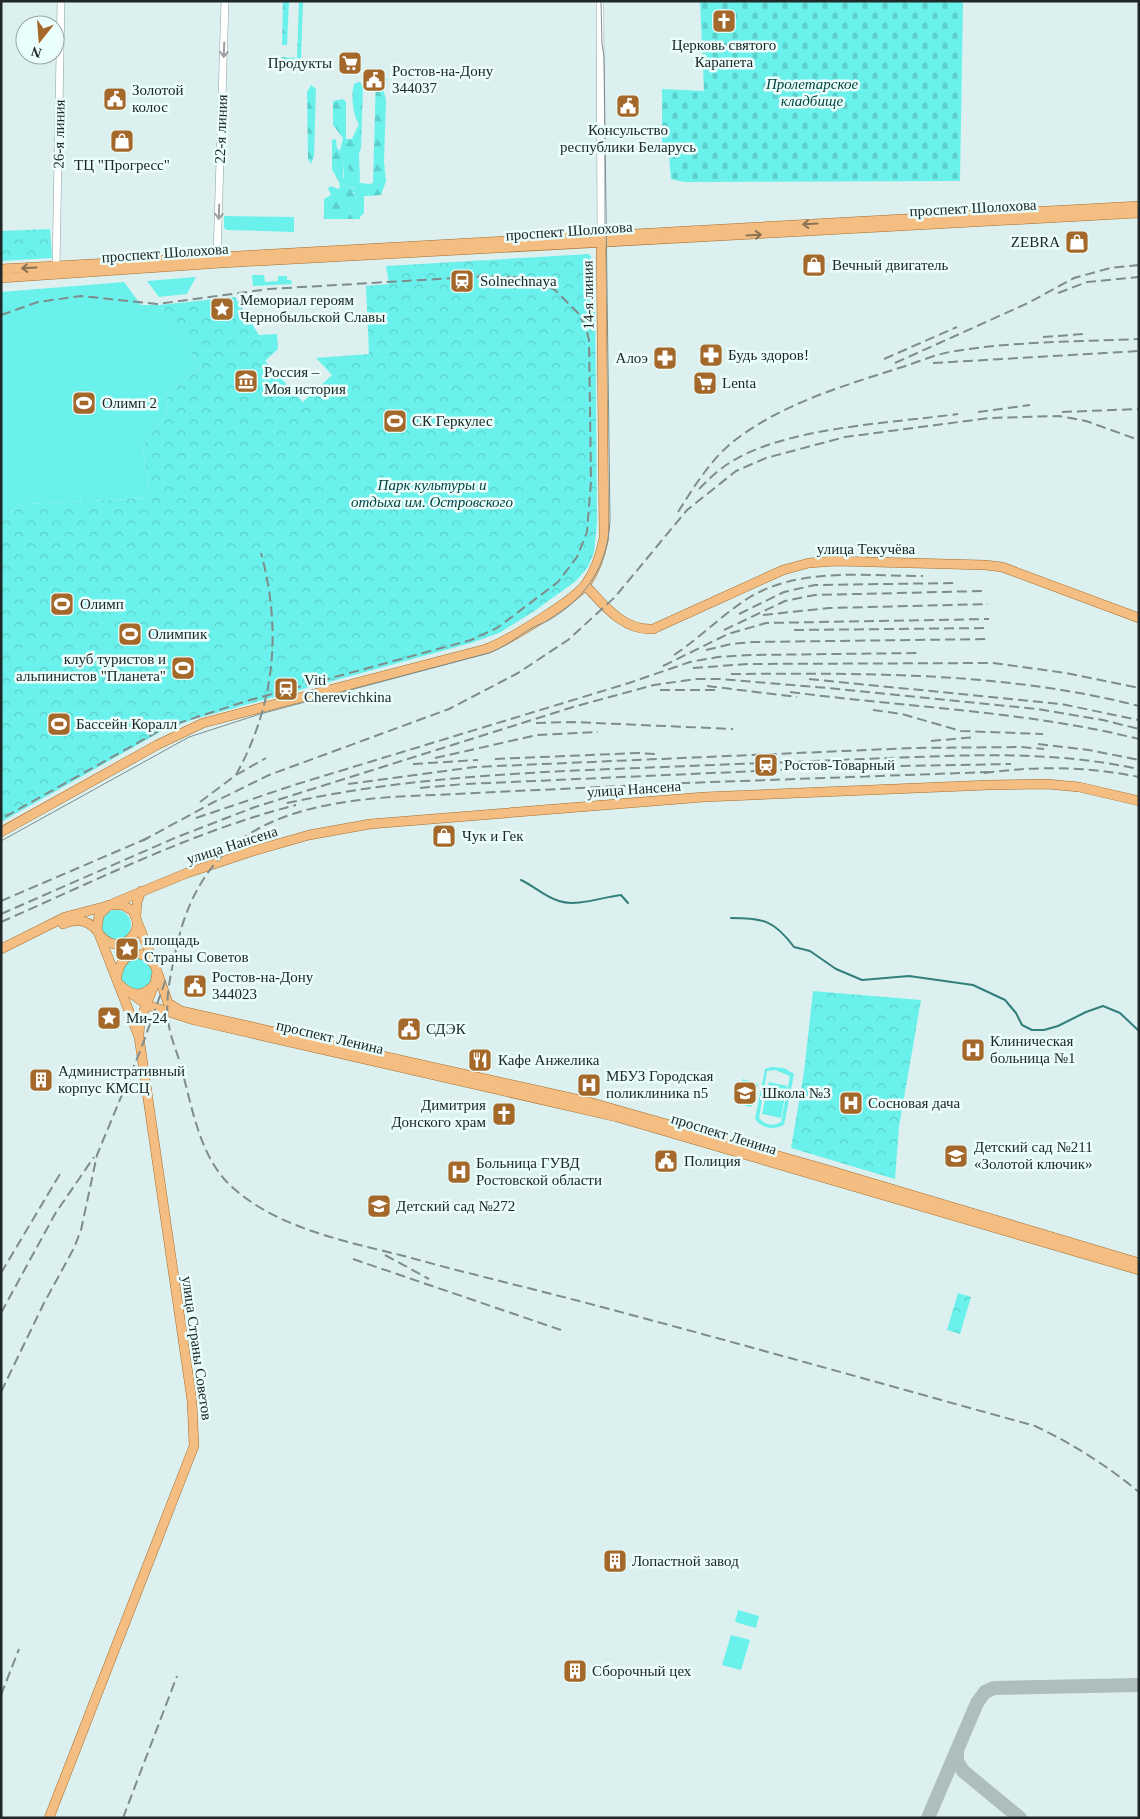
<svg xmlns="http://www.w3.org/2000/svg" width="1140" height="1819" font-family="Georgia,serif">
<defs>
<pattern id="forest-firs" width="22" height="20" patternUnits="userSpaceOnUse" patternTransform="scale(1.25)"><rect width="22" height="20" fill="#6bf1ec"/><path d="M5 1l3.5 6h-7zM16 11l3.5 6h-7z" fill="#5ccfca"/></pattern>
<pattern id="cemetery-stones" width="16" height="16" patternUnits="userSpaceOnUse" patternTransform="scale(1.25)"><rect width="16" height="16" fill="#6bf1ec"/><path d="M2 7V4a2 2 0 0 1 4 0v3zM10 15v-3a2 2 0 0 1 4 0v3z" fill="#5ccfca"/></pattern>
<pattern id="park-crowns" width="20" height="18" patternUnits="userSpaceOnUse" patternTransform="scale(1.25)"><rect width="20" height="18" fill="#6bf1ec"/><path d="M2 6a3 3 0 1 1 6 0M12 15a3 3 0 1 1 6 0" fill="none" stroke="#5ccfca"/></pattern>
</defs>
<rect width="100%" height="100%" fill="#dcf0ef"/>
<g fill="#6bf1ec" fill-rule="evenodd">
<path d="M343,162c14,10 3,21 27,22l-2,12h-4v17l-4,4 -8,-2 -3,-4 8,-15 -5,-3h3v-4l-10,-4 -5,3 -1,-6 5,-5z"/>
<polygon points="224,216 294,217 294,232 227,230 224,228"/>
<polygon points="252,275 264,275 265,282 278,281 278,276 287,276 287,280 291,280 292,284 253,286"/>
<polygon points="196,277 187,294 159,297 147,281"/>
<polygon points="124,282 141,305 159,305 201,367 166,394 168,411 143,446 150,498 26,504 1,517 1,292"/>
<circle cx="116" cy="925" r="15"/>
<circle cx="137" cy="974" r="16"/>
<path d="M771,1067l13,1 10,6 -10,51c-11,5 -21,4 -29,-6l10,-50zM775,1070l15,6 -9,46c-8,5 -16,3 -22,-4l8,-47z"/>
<polygon points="743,1079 758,1084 751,1107 736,1103"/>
<polygon points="769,1082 787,1086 781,1118 762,1114"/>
<polygon points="738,1610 759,1616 756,1628 735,1622"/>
<polygon points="731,1635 750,1640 741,1670 722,1665"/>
</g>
<g fill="url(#forest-firs)">
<polygon points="278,1 289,2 287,45 282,45 283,2"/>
<polygon points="299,1 303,1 301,60 299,63 284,62 281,57 297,58"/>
<polygon points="365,71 380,72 387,79 383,88 386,100 384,162 386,181 381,195 368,196 369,184 373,183 376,77 363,76"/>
<path d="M360,82l3,5 -2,61 -2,6 1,28 -5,-1 -7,-14 -5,-5v17l-4,3 -7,-13v-29l4,-1 1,9 3,3 3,-13 -10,-13v-24l10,-2 3,3v37h6l7,-15c-6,-7 -9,-34 -4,-41z"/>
<polygon points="311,85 316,89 314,156 311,164 308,159 307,92"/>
<polygon points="345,185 358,191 352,193 357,196 349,211 352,215 360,216 360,219 324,219 324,199 331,195 328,188 331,186 338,189"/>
</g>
<polygon fill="url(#cemetery-stones)" points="700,1 963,1 960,181 684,182 671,179 669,155 666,154 662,146 662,89 704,91"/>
<g fill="url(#park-crowns)">
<polygon points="50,229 52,258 1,261 1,231"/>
<polygon points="589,254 594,262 595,290 597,523 594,552 588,567 576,581 533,612 499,633 471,643 194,719 162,731 1,822 1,517 26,504 150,498 143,446 168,411 166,394 201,367 159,305 235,297 259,335 277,334 278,349 265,361 303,402 332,375 316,358 369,354 366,286 389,284 386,266"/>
<polygon points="813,991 921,1000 899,1127 895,1179 791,1148 804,1072"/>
<polygon points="958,1293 971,1297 960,1334 947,1330"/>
</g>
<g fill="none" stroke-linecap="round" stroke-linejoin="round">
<g stroke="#327f7c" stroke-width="2">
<path d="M521,880c13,6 24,17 38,21 17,6 44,-4 62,-6l7,8"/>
<path d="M731,918c32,0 43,2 63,29l16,4 26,18 26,11 47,-4 64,9 32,15 11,13 6,12 10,5h12l14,-4 28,-14 17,-6 17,7 19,18"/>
</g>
<g stroke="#adbebd" stroke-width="14">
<polyline points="957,1752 957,1761 963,1771 1020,1818"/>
<polyline points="928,1818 977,1703 985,1692 994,1688 1139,1685"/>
</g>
<g stroke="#8fa2a0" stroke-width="8">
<g id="minor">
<polyline points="600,1 601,235"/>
<polyline points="217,256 225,1"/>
<polyline points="56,267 61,1"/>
</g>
</g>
<g stroke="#a56d2c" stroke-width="10">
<g id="major">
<polyline points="1,269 1139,206"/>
<polyline points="1,278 221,263 1139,213"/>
<path d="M585,585c19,20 38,46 68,44l130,-59 26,-7 27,-2 149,4 17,2 137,51"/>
<path d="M1,832l156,-87 46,-22 283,-74c22,-8 87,-48 100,-65 10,-14 15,-31 18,-46l-3,-301"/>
<polyline points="114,903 187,873 253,851 309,835 370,824 704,797 989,785 1047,784 1079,787 1139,801"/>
<polyline points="136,916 137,902 141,891"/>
<path d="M63,924c14,-6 26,-4 35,8"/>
<path d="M101,936c14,17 38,5 36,-15"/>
<polyline points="1,949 65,917 107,906"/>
<polyline points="158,974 168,1003 181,1011 589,1102 828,1170 1139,1263"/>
<path d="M117,976c3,-20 21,-31 36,-13"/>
<polyline points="132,994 147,1005 194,1020 617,1117 1139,1270"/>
<polyline points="139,1035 140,1021 154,985"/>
<path d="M49,1818l145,-372 -2,-45 -53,-364 -42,-108 2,-14 10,-10h14l10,6 24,60 -2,13c-11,13 -23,13 -35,1"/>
</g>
</g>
<use href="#minor" stroke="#fff" stroke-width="7"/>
<use href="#major" stroke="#f4be82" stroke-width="9"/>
<path stroke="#7e8c8b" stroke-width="1" d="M1,841l188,-104 71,-23 229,-61c16,-6 28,-16 43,-25 5,-3 12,-5 17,-8 39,-23 59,-56 61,-100l-6,-464 -2,-12 -1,-43"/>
<g stroke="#7e8c8b" stroke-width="2" stroke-dasharray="10 5" stroke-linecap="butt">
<polyline points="1058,293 1087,282 1139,277"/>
<polyline points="1,315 38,302 81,296 157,304 269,289 490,276 530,278 555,290 578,313 586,328 589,340 591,481 587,532 577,557 558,582 497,628 471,640 250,700 166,727 1,819"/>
<polyline points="1043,337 1083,334"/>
<polyline points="884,359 957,327"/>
<polyline points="895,363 1028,303 1074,278 1110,268 1139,265"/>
<polyline points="933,363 1139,351"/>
<polyline points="978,412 1030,405"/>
<polyline points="1062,412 1139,409"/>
<path d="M699,489c10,-10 20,-20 32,-27 55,-35 162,-39 227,-48"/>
<path d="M678,512c16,-25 32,-52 56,-71 47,-37 109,-55 165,-73 17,-5 34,-13 51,-16 62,-11 126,-10 189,-13"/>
<polyline points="739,614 784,592 815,585 955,583"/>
<polyline points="763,615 829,608 988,604"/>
<polyline points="724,630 785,601 815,595 983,591"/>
<polyline points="794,630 989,628"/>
<polyline points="706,650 731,644 753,642 990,639"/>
<path d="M674,655c27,-18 49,-41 76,-58 51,-30 116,-21 173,-21"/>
<polyline points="663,666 728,634 766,623 989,619"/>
<polyline points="693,668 747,664 993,663 1066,673 1139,688"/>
<path d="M731,674c136,-1 275,-2 408,32"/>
<polyline points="809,679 1061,704 1139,720"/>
<polyline points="707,686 797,697"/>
<polyline points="660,690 715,690"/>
<path d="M790,692c115,15 236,19 349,47"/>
<polyline points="873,710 902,714 961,731 1043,734"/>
<polyline points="536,723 573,722 733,729"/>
<polyline points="931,741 976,737"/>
<polyline points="1038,744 1089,750 1139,760"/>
<polyline points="435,758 537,735 598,732"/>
<polyline points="495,759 638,753 655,754"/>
<polyline points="413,764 478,760"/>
<path d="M990,772l-305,11 -294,14c-105,8 -188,33 -214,148 -5,24 -12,50 -9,75 2,18 11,36 15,54 10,38 18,85 49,113 47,42 113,54 172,69 58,16 117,30 175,45 152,40 304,83 456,125 38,18 71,39 104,66"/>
<path d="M984,773c54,-7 100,-7 155,4"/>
<path d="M236,775c39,-71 46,-144 25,-222"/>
<polyline points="348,784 475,767 913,748 1020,747 1044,749"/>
<polyline points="466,784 847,767 1011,764"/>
<polyline points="420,788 464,784"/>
<polyline points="200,802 236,775 266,758"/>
<path d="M287,803c147,-32 299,-32 449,-39 60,-2 120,-5 180,-7 79,-3 146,-4 223,12"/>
<polyline points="196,818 294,785 629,683 690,662 718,657 750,655 921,653"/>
<polyline points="142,841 212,803 269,775 449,709 518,673 568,640 615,597 687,510 736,471 766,458 845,437 989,418 1059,416 1086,421 1139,440"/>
<polyline points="1,901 148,838"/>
<polyline points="1,914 177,837 255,807 573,707 654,685 696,679 720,679 827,688 1037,709 1103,720 1139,729"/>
<path d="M1,922c96,-42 193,-91 295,-117"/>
<polyline points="385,1255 429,1279"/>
<polyline points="353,1259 561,1330"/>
<polyline points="1,1273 60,1174"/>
<polyline points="1,1313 55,1214 94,1157"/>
<polyline points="1,1392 43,1305 74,1248 81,1230 97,1155 141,1049 166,979"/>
<polyline points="1,1695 19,1649"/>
<polyline points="123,1818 177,1676"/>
</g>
</g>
<defs><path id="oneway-shaft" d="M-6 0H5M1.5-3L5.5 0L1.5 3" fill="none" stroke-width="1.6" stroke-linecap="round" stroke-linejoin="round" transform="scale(1.25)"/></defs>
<g stroke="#9b9e9e">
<use href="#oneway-shaft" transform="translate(224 50) rotate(92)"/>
<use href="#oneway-shaft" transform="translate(219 212) rotate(92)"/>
</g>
<g stroke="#8a7254">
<use href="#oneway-shaft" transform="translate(810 224) rotate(177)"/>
<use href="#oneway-shaft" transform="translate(754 235) rotate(-3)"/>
<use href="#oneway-shaft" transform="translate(29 268) rotate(177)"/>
</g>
<defs>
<g id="church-square" transform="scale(1.25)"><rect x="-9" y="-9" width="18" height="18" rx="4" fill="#a4692a" stroke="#eafefc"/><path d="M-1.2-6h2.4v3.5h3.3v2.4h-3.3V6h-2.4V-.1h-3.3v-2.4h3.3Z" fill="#fff"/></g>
<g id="supermarket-square" transform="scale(1.25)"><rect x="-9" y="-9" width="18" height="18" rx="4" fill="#a4692a" stroke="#eafefc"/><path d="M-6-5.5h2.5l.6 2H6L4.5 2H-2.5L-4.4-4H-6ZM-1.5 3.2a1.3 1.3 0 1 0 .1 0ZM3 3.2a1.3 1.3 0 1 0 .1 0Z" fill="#fff"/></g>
<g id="civic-square" transform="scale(1.25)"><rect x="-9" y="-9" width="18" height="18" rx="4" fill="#a4692a" stroke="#eafefc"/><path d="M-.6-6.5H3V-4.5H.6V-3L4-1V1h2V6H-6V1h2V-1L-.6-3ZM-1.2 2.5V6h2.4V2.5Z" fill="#fff"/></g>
<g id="shop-square" transform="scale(1.25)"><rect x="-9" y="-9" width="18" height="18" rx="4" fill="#a4692a" stroke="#eafefc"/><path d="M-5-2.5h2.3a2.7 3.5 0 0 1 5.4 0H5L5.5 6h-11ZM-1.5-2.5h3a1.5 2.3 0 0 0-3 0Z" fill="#fff"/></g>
<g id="station-square" transform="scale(1.25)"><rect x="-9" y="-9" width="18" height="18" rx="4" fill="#a4692a" stroke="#eafefc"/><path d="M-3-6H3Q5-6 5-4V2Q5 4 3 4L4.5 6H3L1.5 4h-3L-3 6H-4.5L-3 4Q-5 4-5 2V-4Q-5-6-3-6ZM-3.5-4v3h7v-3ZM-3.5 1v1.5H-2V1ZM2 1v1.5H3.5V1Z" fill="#fff"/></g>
<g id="sight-square" transform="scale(1.25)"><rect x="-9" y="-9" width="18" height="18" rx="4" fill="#a4692a" stroke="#eafefc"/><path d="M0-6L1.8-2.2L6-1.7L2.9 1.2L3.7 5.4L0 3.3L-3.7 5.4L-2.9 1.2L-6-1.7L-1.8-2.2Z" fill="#fff"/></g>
<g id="pharmacy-square" transform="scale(1.25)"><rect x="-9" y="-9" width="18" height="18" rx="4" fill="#a4692a" stroke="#eafefc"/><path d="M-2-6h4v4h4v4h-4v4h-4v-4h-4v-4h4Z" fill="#fff"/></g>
<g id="museum-square" transform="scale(1.25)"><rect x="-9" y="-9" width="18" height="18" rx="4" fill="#a4692a" stroke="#eafefc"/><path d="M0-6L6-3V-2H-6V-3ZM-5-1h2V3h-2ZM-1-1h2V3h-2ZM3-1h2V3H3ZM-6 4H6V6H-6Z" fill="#fff"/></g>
<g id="stadium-square" transform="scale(1.25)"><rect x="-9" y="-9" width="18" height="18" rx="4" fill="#a4692a" stroke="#eafefc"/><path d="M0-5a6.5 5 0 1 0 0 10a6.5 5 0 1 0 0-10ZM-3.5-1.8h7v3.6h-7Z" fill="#fff"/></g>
<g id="hospital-square" transform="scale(1.25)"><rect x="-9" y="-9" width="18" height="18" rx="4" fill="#a4692a" stroke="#eafefc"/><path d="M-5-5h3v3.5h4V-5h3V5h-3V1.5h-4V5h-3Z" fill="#fff"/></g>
<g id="restaurant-square" transform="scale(1.25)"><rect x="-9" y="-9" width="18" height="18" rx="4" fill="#a4692a" stroke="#eafefc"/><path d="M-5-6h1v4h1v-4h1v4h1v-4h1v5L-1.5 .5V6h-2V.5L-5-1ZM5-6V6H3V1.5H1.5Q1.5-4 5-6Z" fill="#fff"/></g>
<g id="building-square" transform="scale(1.25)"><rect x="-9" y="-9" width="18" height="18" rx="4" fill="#a4692a" stroke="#eafefc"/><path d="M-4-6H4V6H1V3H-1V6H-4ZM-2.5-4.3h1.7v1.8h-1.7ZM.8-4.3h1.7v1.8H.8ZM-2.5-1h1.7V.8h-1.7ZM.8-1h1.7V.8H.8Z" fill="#fff"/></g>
<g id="school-square" transform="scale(1.25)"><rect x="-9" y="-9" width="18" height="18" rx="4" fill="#a4692a" stroke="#eafefc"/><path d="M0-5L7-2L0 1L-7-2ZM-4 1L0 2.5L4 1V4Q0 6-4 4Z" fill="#fff"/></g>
</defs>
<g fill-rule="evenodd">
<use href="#church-square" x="724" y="21"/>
<use href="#supermarket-square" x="350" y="63"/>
<use href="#civic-square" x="374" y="80"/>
<use href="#civic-square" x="115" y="99"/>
<use href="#civic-square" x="628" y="106"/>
<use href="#shop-square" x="122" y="141"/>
<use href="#shop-square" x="1077" y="242"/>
<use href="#shop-square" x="814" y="265"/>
<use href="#station-square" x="462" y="281"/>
<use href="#sight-square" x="222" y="309"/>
<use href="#pharmacy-square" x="711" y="355"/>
<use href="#pharmacy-square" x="665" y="358"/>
<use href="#museum-square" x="246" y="381"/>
<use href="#supermarket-square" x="705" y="383"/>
<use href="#stadium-square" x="84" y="403"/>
<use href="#stadium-square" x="395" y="421"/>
<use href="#stadium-square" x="62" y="604"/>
<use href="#stadium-square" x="130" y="634"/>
<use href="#stadium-square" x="183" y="668"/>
<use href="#station-square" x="286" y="689"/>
<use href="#stadium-square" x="59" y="724"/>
<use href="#station-square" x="766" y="765"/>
<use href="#shop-square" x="444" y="836"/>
<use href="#sight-square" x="127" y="949"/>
<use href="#civic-square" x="195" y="986"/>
<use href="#sight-square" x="109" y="1018"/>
<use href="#civic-square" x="409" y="1029"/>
<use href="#hospital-square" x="973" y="1050"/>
<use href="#restaurant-square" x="480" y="1060"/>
<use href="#building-square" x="41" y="1080"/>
<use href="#hospital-square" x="589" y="1085"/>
<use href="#school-square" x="745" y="1093"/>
<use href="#hospital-square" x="851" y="1103"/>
<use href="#church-square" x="504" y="1114"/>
<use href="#school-square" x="956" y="1156"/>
<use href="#civic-square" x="666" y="1161"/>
<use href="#hospital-square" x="459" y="1172"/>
<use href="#school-square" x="379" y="1206"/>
<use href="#building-square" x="615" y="1561"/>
<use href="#building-square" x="575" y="1671"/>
</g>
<g text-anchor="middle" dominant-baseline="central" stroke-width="5" stroke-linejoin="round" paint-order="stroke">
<g font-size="15" fill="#202727" stroke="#eafefc" text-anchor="start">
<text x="724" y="45" text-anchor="middle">Церковь святого<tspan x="724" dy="17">Карапета</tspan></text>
<text x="332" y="63" text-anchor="end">Продукты</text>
<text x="392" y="71">Ростов-на-Дону<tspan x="392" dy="17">344037</tspan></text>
<text x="132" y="90">Золотой<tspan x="132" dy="17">колос</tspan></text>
<text x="628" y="130" text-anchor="middle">Консульство<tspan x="628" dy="17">республики Беларусь</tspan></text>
<text x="122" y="165" text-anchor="middle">ТЦ "Прогресс"</text>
<text x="1060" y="242" text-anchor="end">ZEBRA</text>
<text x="832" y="265">Вечный двигатель</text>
<text x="480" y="281">Solnechnaya</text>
<text x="240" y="300">Мемориал героям<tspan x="240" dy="17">Чернобыльской Славы</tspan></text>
<text x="728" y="355">Будь здоров!</text>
<text x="648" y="358" text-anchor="end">Алоэ</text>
<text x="264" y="372">Россия –<tspan x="264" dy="17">Моя история</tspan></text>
<text x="722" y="383">Lenta</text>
<text x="102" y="403">Олимп 2</text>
<text x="412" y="421">СК Геркулес</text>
<text x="80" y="604">Олимп</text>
<text x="148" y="634">Олимпик</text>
<text x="166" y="659" text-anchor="end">клуб туристов и<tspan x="166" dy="17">альпинистов "Планета"</tspan></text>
<text x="304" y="680">Viti<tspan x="304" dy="17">Cherevichkina</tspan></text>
<text x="76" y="724">Бассейн Коралл</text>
<text x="784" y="765">Ростов-Товарный</text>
<text x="462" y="836">Чук и Гек</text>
<text x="144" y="940">площадь<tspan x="144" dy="17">Страны Советов</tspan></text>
<text x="212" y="977">Ростов-на-Дону<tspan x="212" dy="17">344023</tspan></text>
<text x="126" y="1018">Ми-24</text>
<text x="426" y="1029">СДЭК</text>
<text x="990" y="1041">Клиническая<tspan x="990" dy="17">больница №1</tspan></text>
<text x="498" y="1060">Кафе Анжелика</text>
<text x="58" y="1071">Административный<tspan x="58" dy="17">корпус КМСЦ</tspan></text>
<text x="606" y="1076">МБУЗ Городская<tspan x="606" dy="17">поликлиника n5</tspan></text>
<text x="762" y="1093">Школа №3</text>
<text x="868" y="1103">Сосновая дача</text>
<text x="486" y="1105" text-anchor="end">Димитрия<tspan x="486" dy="17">Донского храм</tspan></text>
<text x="974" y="1147">Детский сад №211<tspan x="974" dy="17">«Золотой ключик»</tspan></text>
<text x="684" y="1161">Полиция</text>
<text x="476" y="1163">Больница ГУВД<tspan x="476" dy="17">Ростовской области</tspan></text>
<text x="396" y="1206">Детский сад №272</text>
<text x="632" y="1561">Лопастной завод</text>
<text x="592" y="1671">Сборочный цех</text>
</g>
<g font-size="15" font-style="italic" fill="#004341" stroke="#eafefc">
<text x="812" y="84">Пролетарское<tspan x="812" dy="17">кладбище</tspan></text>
<text x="432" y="485">Парк культуры и<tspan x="432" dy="17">отдыха им. Островского</tspan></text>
</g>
<g font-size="15" fill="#202727" stroke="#eafefc">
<text transform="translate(221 129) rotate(-88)">22-я линия</text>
<text transform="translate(59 134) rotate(-89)">26-я линия</text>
<text transform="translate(973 208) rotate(-3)">проспект Шолохова</text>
<text transform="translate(569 231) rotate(-4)">проспект Шолохова</text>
<text transform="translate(165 253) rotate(-4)">проспект Шолохова</text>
<text transform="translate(588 295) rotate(-91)">14-я линия</text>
<text x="866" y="549">улица Текучёва</text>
<text transform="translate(634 789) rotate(-4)">улица Нансена</text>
<text transform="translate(232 845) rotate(-18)">улица Нансена</text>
<text transform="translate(330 1037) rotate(13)">проспект Ленина</text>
<text transform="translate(724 1134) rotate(17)">проспект Ленина</text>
<text transform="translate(197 1348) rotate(82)">улица Страны Советов</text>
</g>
</g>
<rect width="1140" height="1819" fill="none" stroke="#202727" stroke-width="5"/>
<g transform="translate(40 40) rotate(197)"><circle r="24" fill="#eafefc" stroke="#99a8a7"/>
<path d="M0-4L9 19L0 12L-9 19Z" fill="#a4692a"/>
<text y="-8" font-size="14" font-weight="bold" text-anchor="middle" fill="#202727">N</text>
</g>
</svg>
